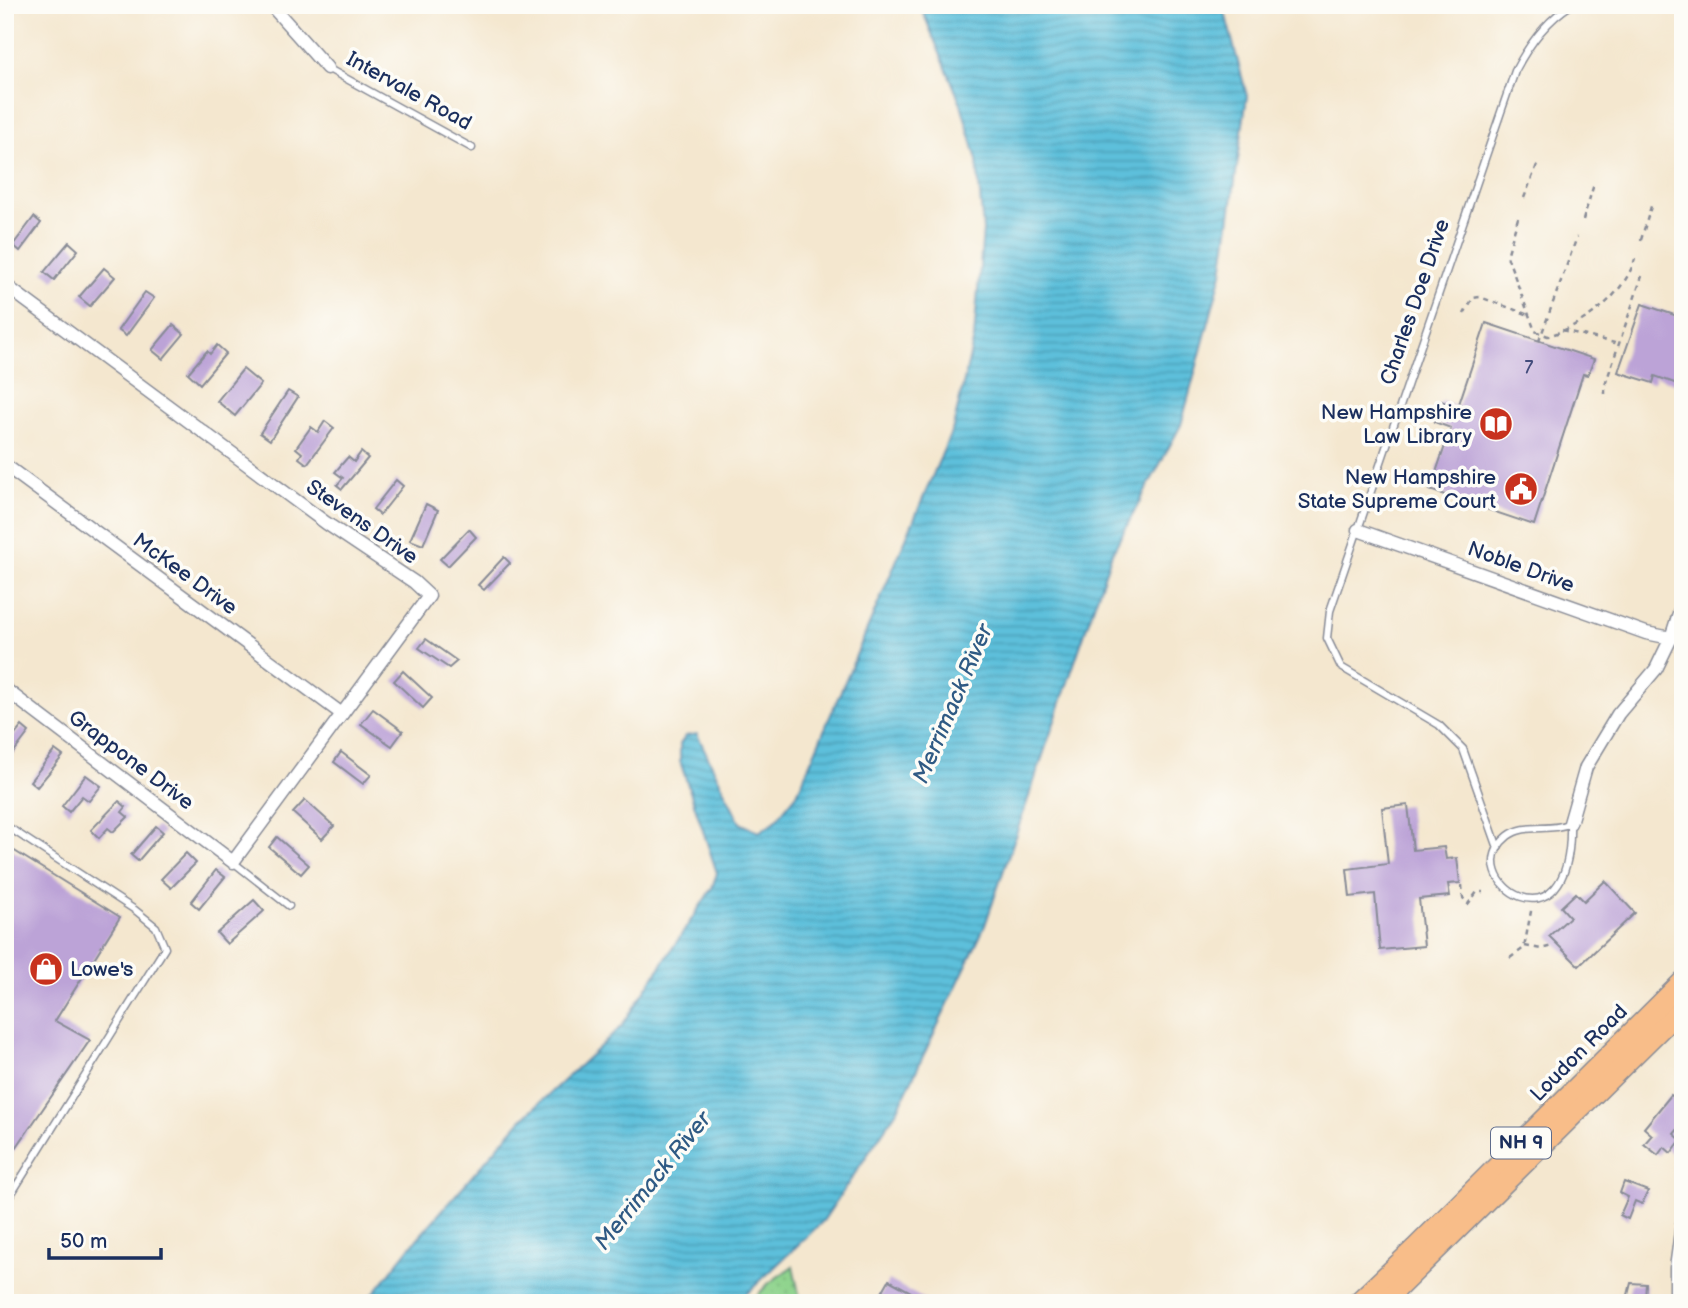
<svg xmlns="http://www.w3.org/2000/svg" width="1688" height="1308" font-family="'Balsamiq Sans',sans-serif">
<defs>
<pattern id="green-dots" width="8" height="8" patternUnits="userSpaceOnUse" patternTransform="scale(1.75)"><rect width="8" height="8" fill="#90d48e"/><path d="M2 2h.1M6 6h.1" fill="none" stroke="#7cb67d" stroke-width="1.8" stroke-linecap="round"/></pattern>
<pattern id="water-rules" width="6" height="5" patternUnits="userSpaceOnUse" patternTransform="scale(1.75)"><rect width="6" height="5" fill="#5dc0db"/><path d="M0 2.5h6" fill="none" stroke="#4c9cb5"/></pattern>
</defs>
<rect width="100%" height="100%" fill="#fdfcf7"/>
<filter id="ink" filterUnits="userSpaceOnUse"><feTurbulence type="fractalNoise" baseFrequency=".0143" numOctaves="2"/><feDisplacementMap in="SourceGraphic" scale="14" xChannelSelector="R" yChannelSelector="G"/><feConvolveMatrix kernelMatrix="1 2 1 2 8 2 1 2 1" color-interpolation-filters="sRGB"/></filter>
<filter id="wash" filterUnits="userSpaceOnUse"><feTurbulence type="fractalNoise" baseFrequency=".00686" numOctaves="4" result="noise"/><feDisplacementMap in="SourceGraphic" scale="28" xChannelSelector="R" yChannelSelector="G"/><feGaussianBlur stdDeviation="1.57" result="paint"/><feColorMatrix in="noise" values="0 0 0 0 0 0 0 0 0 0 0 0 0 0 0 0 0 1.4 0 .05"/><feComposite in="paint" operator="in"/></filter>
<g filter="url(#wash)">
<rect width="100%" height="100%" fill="#f4e7cf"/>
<polygon fill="url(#green-dots)" stroke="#568276" stroke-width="2" points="793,1266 801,1303 750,1303 769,1283"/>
<polygon fill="url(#water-rules)" stroke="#3c789c" stroke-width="2" points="920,5 1223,5 1247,96 1222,273 1181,425 1112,553 984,928 898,1109 823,1221 737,1303 366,1303 412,1245 521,1120 621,1027 712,888 717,873 680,761 680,744 686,736 697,734 740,823 759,832 775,821 797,794 953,428 974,338 983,230 977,160 961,104"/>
<g id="blocks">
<g fill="#bca3d7">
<polygon points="34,217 41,223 20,251 13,245"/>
<polygon points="69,242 78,250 54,280 44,272"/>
<polygon points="104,268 115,277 90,306 79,297"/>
<polygon points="145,292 154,298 126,336 118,330"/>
<polygon points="1642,304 1683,318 1683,386 1655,376 1653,383 1618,372"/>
<polygon points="1486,323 1594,359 1588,375 1583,374 1534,525 1430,490 1451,428 1434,422 1441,401 1458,407"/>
<polygon points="173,325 184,334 163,359 152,350"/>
<polygon points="217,345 226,353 200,384 188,373 207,351 210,354"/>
<polygon points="243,369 261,384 235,416 217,401"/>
<polygon points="288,391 298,397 270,440 260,433"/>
<polygon points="325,421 334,428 307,464 299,458 302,453 296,448 311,427 318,432"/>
<polygon points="361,452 368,458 342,489 337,485 343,478 335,472 348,457 354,462"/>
<polygon points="396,480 403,486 380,515 373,509"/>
<polygon points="426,504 438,510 423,545 410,540"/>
<polygon points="469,529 476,537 448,566 440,559"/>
<polygon points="504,557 510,563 484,590 478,585"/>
<polygon points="426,639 457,661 449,668 419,648"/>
<polygon points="403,671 432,698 423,708 394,681"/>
<polygon points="373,709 403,731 392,746 361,724"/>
<polygon points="22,726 29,732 7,761 5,747"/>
<polygon points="55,750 63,756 37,787 30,781"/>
<polygon points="341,752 371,775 363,784 334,762"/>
<polygon points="86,775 101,786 89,801 82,796 69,812 62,806"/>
<polygon points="305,800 334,826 322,839 293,813"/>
<polygon points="119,801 126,807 122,812 128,817 113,832 108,828 99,838 91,830"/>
<polygon points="1408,805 1413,850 1444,847 1446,859 1457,858 1460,883 1448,884 1450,896 1419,899 1424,946 1380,950 1375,894 1350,897 1347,869 1388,864 1382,808"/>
<polygon points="156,826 163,832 138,861 131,855"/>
<polygon points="277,837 309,865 301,874 269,847"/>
<polygon points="5,845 120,917 55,1021 90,1040 5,1164"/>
<polygon points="186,853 196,863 171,888 161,879"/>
<polygon points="216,870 225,877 199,909 191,902"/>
<polygon points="1605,881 1635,913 1579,966 1549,936 1570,917 1561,907 1576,893 1584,901"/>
<polygon points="254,900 264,911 227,944 217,933"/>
<polygon points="1671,1095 1683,1104 1683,1123 1674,1134 1681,1140 1671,1153 1664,1147 1658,1155 1644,1144 1652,1135 1644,1128"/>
<polygon points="1624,1182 1648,1191 1642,1204 1635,1201 1628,1219 1620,1215 1628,1197 1620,1193"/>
<polygon points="889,1280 931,1303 876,1303"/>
<polygon points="1631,1283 1646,1284 1645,1299 1650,1300 1650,1303 1626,1303"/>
</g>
</g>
</g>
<g filter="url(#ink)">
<use href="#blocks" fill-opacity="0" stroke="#888b96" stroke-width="2"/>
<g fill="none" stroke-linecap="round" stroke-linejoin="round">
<g stroke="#888b96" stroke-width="9">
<g id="lane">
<polyline points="327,68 472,148"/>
<path d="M1570,823c4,136 -116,56 -62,13 18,-14 42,-3 62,-13z"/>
<polyline points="5,825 135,910 156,927 165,948 5,1204"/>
<path d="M1498,848l-35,-99 -24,-24 -98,-58 -14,-29 3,-27 185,-540c13,-25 32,-51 56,-66"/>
<polyline points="233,862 289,906"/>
</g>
</g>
<g stroke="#888b96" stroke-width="15">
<g id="street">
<polyline points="271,5 327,68"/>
<polyline points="5,285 326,523 414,582 429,596 233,862 5,689"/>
<polyline points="5,465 342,714"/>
<polyline points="1358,530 1646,633 1671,638"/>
<polyline points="1570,823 1586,767 1618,714 1656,669 1671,638 1683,601"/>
<polyline points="1676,1303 1676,1268 1683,1217"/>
</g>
</g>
<g stroke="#888b96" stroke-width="22">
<g id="primary">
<polyline points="1357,1303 1415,1248 1683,981"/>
<polyline points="1383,1303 1683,1007"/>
</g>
</g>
<g stroke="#888b96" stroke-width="2.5" stroke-dasharray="5 5" stroke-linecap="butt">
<polyline points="1524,198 1537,165"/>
<path d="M1518,218l-11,38 28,75 13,5c37,-11 76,-41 87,-77"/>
<polyline points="1583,220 1594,184"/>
<polyline points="1641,240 1652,203"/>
<polyline points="1464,314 1473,298 1480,297 1529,315"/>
<polyline points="1562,330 1619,344"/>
<polyline points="1539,341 1577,237"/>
<polyline points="1605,394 1605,385 1642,276"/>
<polyline points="1462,885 1463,898 1468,904 1477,892 1483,892"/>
<polyline points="1525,946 1541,949 1552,946"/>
<polyline points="1510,958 1524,948 1532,906"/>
</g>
<use href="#lane" stroke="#fff" stroke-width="6"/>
<use href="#street" stroke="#fff" stroke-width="12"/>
<use href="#primary" stroke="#f8bd89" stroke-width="19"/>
</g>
</g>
<defs>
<g id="library-disc" transform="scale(1.75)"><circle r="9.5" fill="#c8321e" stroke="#fdfcf7"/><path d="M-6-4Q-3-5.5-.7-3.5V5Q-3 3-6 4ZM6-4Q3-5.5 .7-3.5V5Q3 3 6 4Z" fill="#fff"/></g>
<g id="civic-disc" transform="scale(1.75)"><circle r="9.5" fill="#c8321e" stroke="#fdfcf7"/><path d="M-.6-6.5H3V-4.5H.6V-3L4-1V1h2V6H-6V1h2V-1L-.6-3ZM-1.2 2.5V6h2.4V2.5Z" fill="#fff"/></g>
<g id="shop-disc" transform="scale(1.75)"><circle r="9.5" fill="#c8321e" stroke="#fdfcf7"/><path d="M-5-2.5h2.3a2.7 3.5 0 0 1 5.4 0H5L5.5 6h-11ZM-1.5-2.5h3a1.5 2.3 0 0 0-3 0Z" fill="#fff"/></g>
</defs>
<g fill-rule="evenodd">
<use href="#library-disc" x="1496" y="424"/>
<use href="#civic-disc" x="1521" y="489"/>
<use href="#shop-disc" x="46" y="969"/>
</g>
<g text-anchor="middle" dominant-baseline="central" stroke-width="7" stroke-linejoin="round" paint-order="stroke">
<g font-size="18" fill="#434c7c">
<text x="1529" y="367">7</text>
</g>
<rect fill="#fdfcf7" stroke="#5f6c8c" stroke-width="2" x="1491" y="1127.5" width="60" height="31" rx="5"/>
<g font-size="19" font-weight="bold" fill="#1b2f5e">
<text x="1521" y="1143">NH 9</text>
</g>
<g font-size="21" fill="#1b2f5e" stroke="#fdfcf7">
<text transform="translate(409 91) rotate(29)">Intervale Road</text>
<text transform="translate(1415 302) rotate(-71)">Charles Doe Drive</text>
<text transform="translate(362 522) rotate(35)">Stevens Drive</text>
<text transform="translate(1521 567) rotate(20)">Noble Drive</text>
<text transform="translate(185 574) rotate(36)">McKee Drive</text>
<text transform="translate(131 760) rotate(37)">Grappone Drive</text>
<text transform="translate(1579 1053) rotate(-45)">Loudon Road</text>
</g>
<g font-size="21" fill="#1b2f5e" stroke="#fdfcf7" text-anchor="end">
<text x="1472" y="412">New Hampshire<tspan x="1472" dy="24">Law Library</tspan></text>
<text x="1496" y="477">New Hampshire<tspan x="1496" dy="24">State Supreme Court</tspan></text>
<text x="70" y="969" text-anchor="start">Lowe's</text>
</g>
<g font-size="23" font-style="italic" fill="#2f5a84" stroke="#fdfcf7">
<text transform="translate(953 704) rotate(-67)">Merrimack River</text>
<text transform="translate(653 1181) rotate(-51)">Merrimack River</text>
</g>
</g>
<rect width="1688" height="1308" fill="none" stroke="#fdfcf7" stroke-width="28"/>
<path d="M49 1248v10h112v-10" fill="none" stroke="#1b2f5e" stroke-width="3.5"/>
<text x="60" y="1248" font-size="21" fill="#1b2f5e" stroke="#fdfcf7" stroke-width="5" paint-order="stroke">50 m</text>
</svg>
